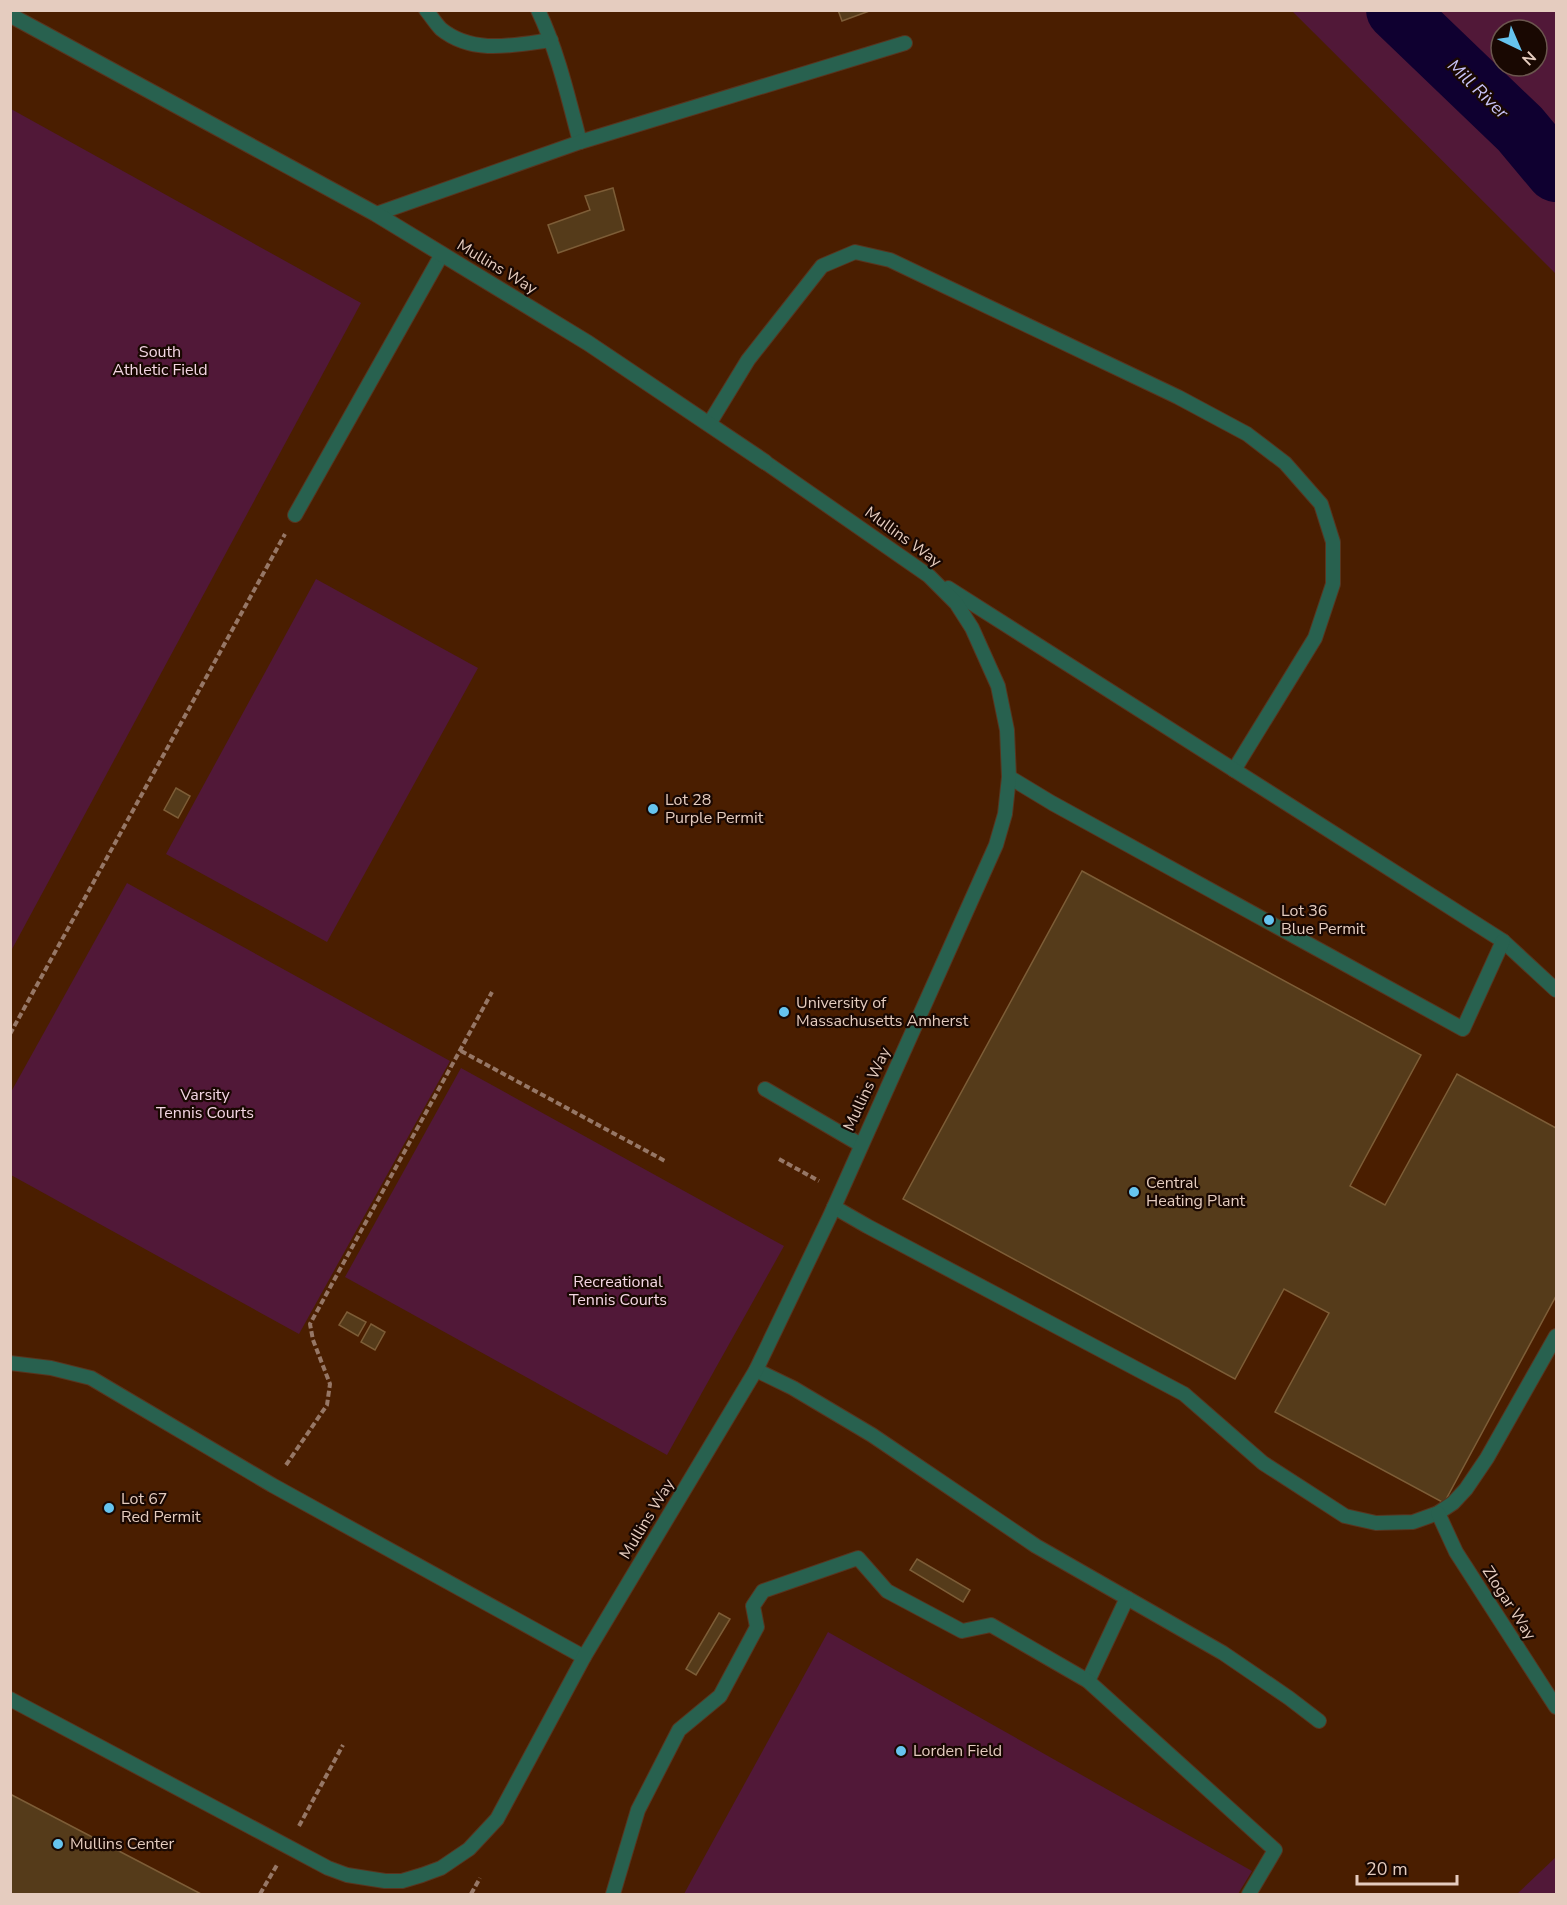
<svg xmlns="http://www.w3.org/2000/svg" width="1567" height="1905" font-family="'Nunito Sans',sans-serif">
<rect width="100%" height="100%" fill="#3d1801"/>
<path fill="#4a1e00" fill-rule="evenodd" d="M11,11h1545v1883h-1545zM1501,30h36v36h-36z"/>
<g fill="#511838" fill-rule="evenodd">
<path d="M1292,11h264v263zM1501,30h36v36h-36z"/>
<polygon points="11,109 361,303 11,951"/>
<polygon points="316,579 478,668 327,942 166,854"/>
<polygon points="127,883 450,1061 299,1334 11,1175 11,1092"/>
<polygon points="461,1068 784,1246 667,1455 345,1277"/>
<polygon points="828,1632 1252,1871 1238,1894 684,1894"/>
<polygon points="1556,1857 1556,1894 1517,1894"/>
</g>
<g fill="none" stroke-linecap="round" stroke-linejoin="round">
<polyline stroke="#0f0030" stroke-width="60" points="1396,10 1520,129 1556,172"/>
</g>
<g fill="#553b1a" stroke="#7d5d37" stroke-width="1.5">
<polygon points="838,10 872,10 842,21"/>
<polygon points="613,188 624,230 558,253 548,225 590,210 585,196"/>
<polygon points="176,788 190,796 178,818 164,810"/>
<polygon points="1082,871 1421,1055 1350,1186 1385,1205 1457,1074 1556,1128 1556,1296 1444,1503 1275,1412 1329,1313 1284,1289 1235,1379 903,1199"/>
<polygon points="347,1312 366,1322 358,1336 339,1325"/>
<polygon points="371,1324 385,1332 375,1350 361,1342"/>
<polygon points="917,1559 970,1590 963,1602 910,1570"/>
<polygon points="719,1613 730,1619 696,1675 686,1669"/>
<polygon points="10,1794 201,1894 10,1894"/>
</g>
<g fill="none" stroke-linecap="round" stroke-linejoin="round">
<g stroke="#58351f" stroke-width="16">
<g id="service">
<path d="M426,10c5,6 10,14 15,19 32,26 73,16 110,11"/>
<path d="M538,10c20,42 30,87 42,132"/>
<polyline points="376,214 580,142 905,43"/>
<polyline points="709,424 748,360 822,266 855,252 890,260 1178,397 1247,434 1285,463 1321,504 1333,542 1333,584 1315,638 1234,770"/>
<polyline points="295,515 442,254"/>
<polyline points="948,588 1503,941 1556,990"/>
<polyline points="1009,777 1052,803 1463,1029 1503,941"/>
<polyline points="765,1089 861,1145"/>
<polyline points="834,1207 867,1226 1184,1394 1263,1463 1345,1516 1376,1523 1413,1522 1438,1513 1453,1503 1466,1489 1487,1458 1556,1336"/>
<polyline points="10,1363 51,1368 91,1378 272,1485 584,1657"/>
<polyline points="756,1370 793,1388 872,1435 1036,1546 1223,1653 1289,1698 1319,1721"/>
<polyline points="1438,1513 1456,1552 1556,1707"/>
<polyline points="1088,1681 1127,1598"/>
<polyline points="10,1699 328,1868 347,1875 385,1881 402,1881 422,1875 441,1868 469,1849 497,1819 584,1657 756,1370 830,1216 996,845 1005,814 1009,777 1007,730 998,686 972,628 956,603 929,576 765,462"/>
<polyline points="613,1894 638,1810 679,1730 720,1696 757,1627 753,1606 763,1591 858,1558 887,1591 962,1631 991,1625 1088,1681 1275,1850 1249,1894"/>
</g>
</g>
<g stroke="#58351f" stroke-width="17">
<polyline id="minor" points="10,15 376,214 588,343 765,462"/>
</g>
<g stroke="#967766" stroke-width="4" stroke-dasharray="6 3" stroke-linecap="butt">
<polyline points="10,1034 285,534"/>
<polyline points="461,1051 665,1161"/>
<polyline points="779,1159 819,1181"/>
<polyline points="286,1465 327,1405 330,1384 313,1340 310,1324 492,992"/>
<polyline points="299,1826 343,1745"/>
<polyline points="260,1894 277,1865"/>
<polyline points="471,1894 480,1878"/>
</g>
<use href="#service" stroke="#28614f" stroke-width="14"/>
<use href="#minor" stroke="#28614f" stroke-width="15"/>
</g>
<g fill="#66c4ef" stroke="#190802" stroke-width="2">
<circle cx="653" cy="809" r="6"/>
<circle cx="1269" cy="920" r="6"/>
<circle cx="784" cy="1012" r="6"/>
<circle cx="1134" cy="1192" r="6"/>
<circle cx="109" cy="1508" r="6"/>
<circle cx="901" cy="1751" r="6"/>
<circle cx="58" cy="1844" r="6"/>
</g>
<g text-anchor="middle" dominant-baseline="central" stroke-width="4.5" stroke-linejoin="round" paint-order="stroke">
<g font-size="16" fill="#e5ccbf" stroke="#190802">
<text transform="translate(497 267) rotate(31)">Mullins Way</text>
<text transform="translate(903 537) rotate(36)">Mullins Way</text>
<text transform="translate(867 1089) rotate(-65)">Mullins Way</text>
<text transform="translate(647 1519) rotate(-59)">Mullins Way</text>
<text transform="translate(1509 1603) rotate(57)">Zlogar Way</text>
</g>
<g font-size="16" fill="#f3d6e3" stroke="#190802">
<text x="160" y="352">South<tspan x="160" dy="18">Athletic Field</tspan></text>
<text x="205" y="1095">Varsity<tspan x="205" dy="18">Tennis Courts</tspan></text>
<text x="618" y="1282">Recreational<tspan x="618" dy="18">Tennis Courts</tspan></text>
</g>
<g font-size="16" fill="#e5ccbf" stroke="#190802" text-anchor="start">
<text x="665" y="800">Lot 28<tspan x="665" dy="18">Purple Permit</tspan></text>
<text x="1281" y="911">Lot 36<tspan x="1281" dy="18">Blue Permit</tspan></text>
<text x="796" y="1003">University of<tspan x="796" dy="18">Massachusetts Amherst</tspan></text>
<text x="1146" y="1183">Central<tspan x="1146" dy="18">Heating Plant</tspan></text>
<text x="121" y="1499">Lot 67<tspan x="121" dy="18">Red Permit</tspan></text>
<text x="913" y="1751">Lorden Field</text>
<text x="70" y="1844">Mullins Center</text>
</g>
<g font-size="18" font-style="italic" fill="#c7c2f6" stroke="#190802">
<text transform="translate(1478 89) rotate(44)">Mill River</text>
</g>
</g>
<rect width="1567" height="1905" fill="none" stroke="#e5ccbf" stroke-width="24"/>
<g transform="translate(1519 48) rotate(136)"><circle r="28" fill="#190802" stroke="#6b564e" stroke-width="1.5"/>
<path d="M0-4.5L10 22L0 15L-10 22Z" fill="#66c4ef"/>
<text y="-9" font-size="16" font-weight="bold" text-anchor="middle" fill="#e5ccbf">N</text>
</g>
<path d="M1357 1875v9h100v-9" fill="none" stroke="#e5ccbf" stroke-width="3"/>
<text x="1366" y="1875" font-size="18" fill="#e5ccbf" stroke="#190802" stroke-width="4.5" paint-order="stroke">20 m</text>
</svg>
